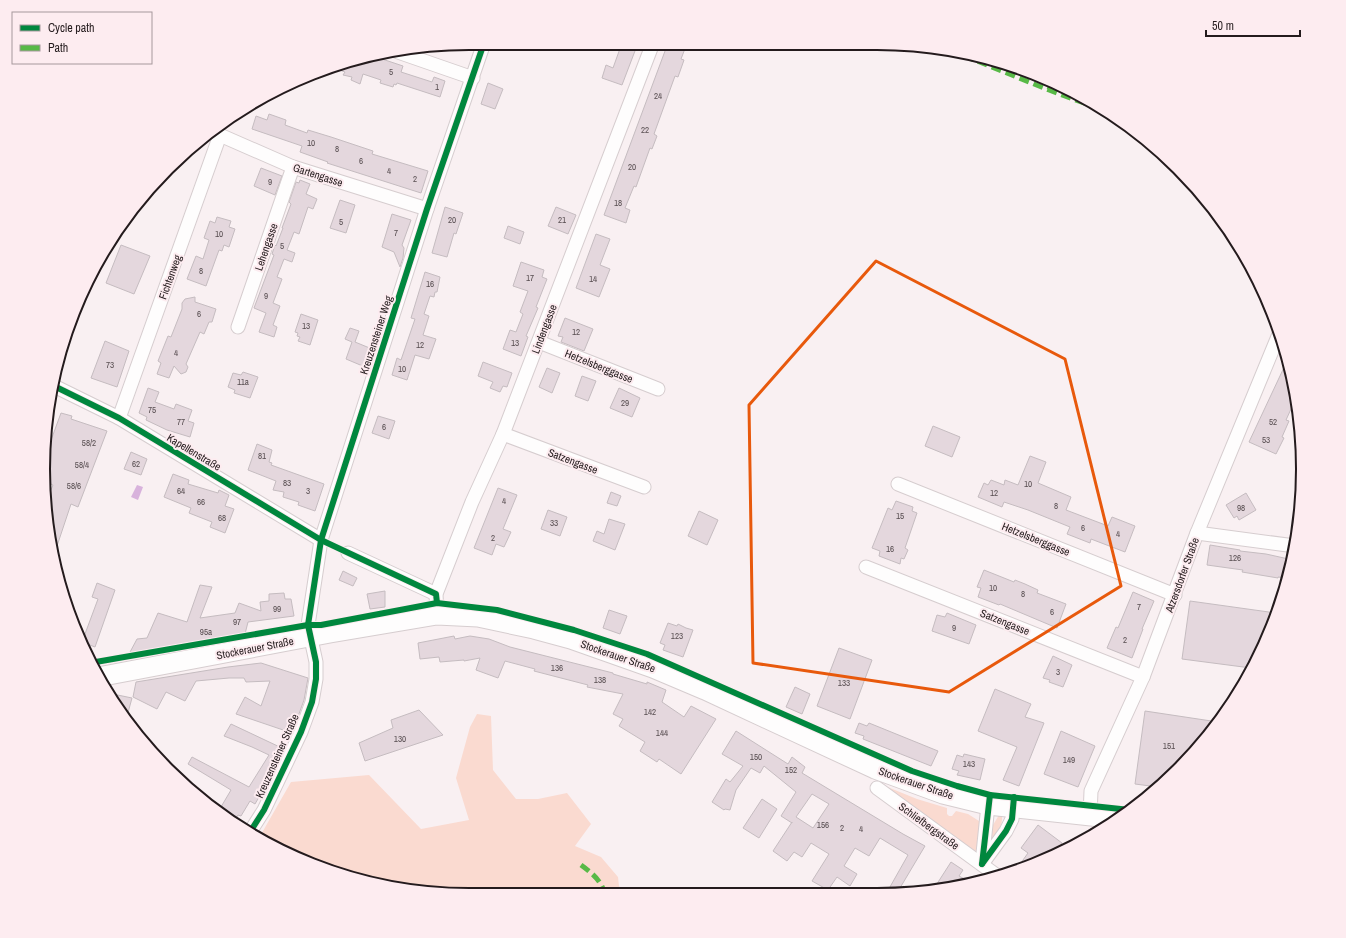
<svg xmlns="http://www.w3.org/2000/svg" width="1346" height="938" font-family="'Archivo Narrow',sans-serif">
<rect width="100%" height="100%" fill="#f9f0f2"/>
<g fill="#fadad0">
<polygon points="477,714 491,716 493,770 516,799 538,799 567,793 591,824 575,846 601,857 618,877 619,886 625,895 469,895 386,887 306,862 259,838 291,782 369,775 421,829 469,820 456,778 470,727"/>
<polygon points="885,786 917,799 947,808 947,814 949,816 952,816 956,811 968,814 979,821 979,848 977,851 971,850"/>
<path d="M999,815l3,1c1,10 -5,18 -12,25l3,-16z"/>
</g>
<polygon fill="#d8b2dc" points="137,485 143,487 138,500 131,497"/>
<g fill="#e4d7dd" stroke="#c5bcc0" fill-rule="evenodd">
<polygon points="622,43 638,43 622,85 602,78 606,65 613,68"/>
<polygon points="668,43 685,43 684,45 686,46 681,59 684,60 678,77 675,76 654,134 657,136 652,149 650,148 636,187 634,186 625,208 630,210 626,223 604,215"/>
<polygon points="373,56 403,66 401,72 432,82 434,77 445,81 440,97 397,83 396,85 394,84 393,87 380,83 381,80 363,74 360,84 351,80 352,77 343,75 345,72 331,67 359,58"/>
<polygon points="488,83 503,89 495,109 481,104"/>
<polygon points="269,114 286,120 285,125 307,133 308,130 331,137 373,151 372,154 428,171 421,193 327,163 328,162 300,152 302,146 252,129 256,116 267,120"/>
<polygon points="261,168 282,176 275,195 254,186"/>
<polygon points="300,180 310,184 306,194 317,199 313,209 308,207 299,234 294,232 287,250 295,253 292,262 284,259 277,277 282,279 273,303 280,306 273,325 277,327 274,337 259,332 266,313 254,308 274,255 272,254 275,245 276,246 283,228 282,228 291,204 289,202 296,182 299,183"/>
<polygon points="340,200 355,205 346,233 330,228"/>
<polygon points="445,207 463,213 456,234 454,233 447,257 432,253"/>
<polygon points="556,207 576,215 568,234 548,226"/>
<polygon points="392,214 411,220 402,245 404,248 403,258 400,267 394,252 382,247"/>
<polygon points="217,217 231,221 229,227 235,229 229,247 224,245 222,251 219,250 206,286 187,279 196,256 203,259 209,240 204,238 210,221 215,223"/>
<polygon points="508,226 524,232 520,244 504,238"/>
<polygon points="596,234 610,239 600,265 610,269 599,297 576,288"/>
<polygon points="121,245 150,256 134,294 106,283"/>
<polygon points="521,262 544,270 542,277 547,279 536,307 538,308 526,336 528,337 521,356 503,349 510,330 516,332 523,314 520,312 528,291 513,286"/>
<polygon points="425,272 440,277 437,292 435,292 434,297 430,296 424,314 429,316 423,335 436,339 429,359 415,355 407,380 392,375 397,358 401,360 415,319 411,318"/>
<polygon points="195,297 195,302 216,309 212,322 209,322 204,334 200,332 186,364 188,367 186,372 181,374 174,366 169,378 157,374 161,363 158,361 168,336 171,337 182,309 182,303 185,299"/>
<polygon points="301,314 318,320 310,345 298,341 300,337 297,336 298,333 295,332"/>
<polygon points="565,318 593,329 584,351 561,342 563,337 558,336"/>
<polygon points="350,328 359,331 355,342 372,349 365,367 346,359 352,342 345,339"/>
<polygon points="105,341 129,351 117,387 91,378"/>
<polygon points="1287,361 1295,386 1296,398 1286,420 1289,421 1282,437 1284,438 1276,454 1249,442"/>
<polygon points="483,362 512,373 507,387 503,386 500,392 490,388 493,382 478,376"/>
<polygon points="547,368 560,373 552,393 539,387"/>
<polygon points="243,372 258,377 250,398 234,393 235,390 228,387 233,373 241,375"/>
<polygon points="582,376 596,381 588,401 575,396"/>
<polygon points="148,388 159,392 155,402 174,409 176,404 192,410 188,421 194,423 190,437 167,430 146,420 147,417 139,413"/>
<polygon points="619,388 640,398 632,417 610,408"/>
<polygon points="61,413 72,416 71,419 107,431 78,507 71,504 53,558 51,552 46,502 53,485 44,481 43,469 43,462"/>
<polygon points="378,416 395,421 389,439 372,433"/>
<polygon points="933,426 960,437 952,457 925,446"/>
<polygon points="257,444 272,450 269,462 272,463 271,465 324,484 315,511 298,505 299,502 283,497 284,492 273,490 276,481 248,470"/>
<polygon points="131,452 147,459 141,475 124,469"/>
<polygon points="1030,456 1046,462 1038,483 1071,497 1066,510 1108,526 1112,517 1135,526 1125,552 1091,539 1090,543 1067,534 1070,527 1028,510 1004,502 1002,507 978,497 984,483 988,485 991,480 1004,485 1005,480 1018,485"/>
<polygon points="173,474 189,480 188,484 218,493 219,490 229,495 225,506 234,509 225,533 210,527 212,522 189,513 191,508 164,497"/>
<polygon points="498,488 517,495 503,529 511,532 504,547 496,544 492,555 474,548"/>
<polygon points="611,492 621,496 617,506 607,503"/>
<polygon points="1246,493 1256,510 1239,520 1237,516 1234,518 1226,505"/>
<polygon points="896,501 913,507 912,511 917,513 905,548 908,550 904,559 901,558 900,564 879,556 880,551 872,548 888,508 892,510"/>
<polygon points="548,510 567,517 560,536 541,529"/>
<polygon points="699,511 718,520 707,545 688,536"/>
<polygon points="609,519 625,524 615,550 593,541 597,531 604,534"/>
<polygon points="1210,545 1240,550 1240,551 1266,554 1293,560 1287,578 1278,577 1278,578 1242,572 1243,570 1207,565"/>
<polygon points="984,570 1014,582 1015,580 1025,584 1038,590 1037,593 1066,604 1057,628 1000,604 999,605 978,597 981,588 977,587"/>
<polygon points="343,571 357,578 353,586 339,580"/>
<polygon points="97,583 115,590 95,647 82,642 98,599 92,597"/>
<polygon points="200,585 212,587 200,618 235,613 239,603 261,611 260,602 269,601 269,594 284,593 285,599 291,599 294,616 248,622 245,634 129,654 137,639 147,638 158,613 187,622"/>
<polygon points="385,591 385,607 370,609 367,594"/>
<polygon points="1133,592 1154,601 1142,629 1143,629 1132,658 1107,648 1116,627 1118,628"/>
<polygon points="1190,601 1276,613 1270,632 1251,668 1182,659"/>
<polygon points="609,610 627,616 620,634 603,628"/>
<polygon points="947,613 976,625 969,644 932,631 937,615 945,617"/>
<polygon points="668,623 677,626 678,624 686,628 693,630 683,657 663,650 665,645 660,643"/>
<polygon points="454,636 455,639 470,636 489,639 510,647 613,673 613,674 647,684 647,682 666,690 662,702 684,717 691,706 716,719 681,774 659,759 657,762 640,751 645,742 619,726 623,719 613,714 623,694 587,687 588,685 534,671 535,669 505,661 498,678 476,670 480,658 464,661 464,660 440,662 439,657 420,659 418,643"/>
<polygon points="839,648 872,660 850,719 817,706"/>
<polygon points="1053,656 1072,665 1063,687 1049,682 1050,680 1043,678"/>
<polygon points="261,663 308,678 304,700 292,733 236,714 245,697 261,706 270,681 246,682 244,678 229,678 196,681 185,701 166,692 157,709 133,697 136,682 228,667"/>
<polygon points="795,687 810,694 802,714 786,707"/>
<polygon points="995,689 1031,704 1025,717 1044,723 1019,786 1003,780 1017,747 978,731"/>
<polygon points="108,693 132,698 126,720 115,706"/>
<polygon points="419,710 443,735 365,761 359,743 393,728 391,720"/>
<polygon points="1145,711 1218,722 1178,770 1158,787 1135,784"/>
<polygon points="859,723 867,726 869,723 938,751 931,766 863,739 864,736 855,733"/>
<polygon points="231,724 284,749 274,771 255,804 250,801 241,816 238,815 233,823 218,812 231,790 188,764 192,757 249,787 269,755 252,747 224,736"/>
<path d="M736,731l52,33 4,-7 13,10 -3,6 101,61 22,12 -28,47 -11,1 22,-39 -28,-17 -11,18 -14,-8 -11,18 13,8 -7,12 -13,-9 -9,13 -16,-9 17,-27 -18,-11 -9,14 -8,-5 -7,9 -14,-10 19,-29v1l-11,-7 15,-24 -32,-26 -4,7 -9,-5 -15,22 -6,20 -5,-1 -1,1 -12,-8 14,-23 4,3 13,-16 -21,-12zM812,794l17,10 -16,24 -17,-11z"/>
<polygon points="1061,731 1095,746 1078,787 1044,774"/>
<polygon points="964,754 985,759 980,780 957,775 959,771 952,769 957,755 963,757"/>
<polygon points="762,799 777,809 759,838 743,828"/>
<polygon points="1038,825 1062,843 1053,855 1018,867 1028,853 1021,848"/>
<polygon points="951,862 963,870 959,876 972,883 960,887 933,890"/>
</g>
<g fill="none" stroke-linecap="round" stroke-linejoin="round">
<g stroke="#d6cdcf" stroke-width="15">
<g id="street">
<polyline points="398,52 473,78"/>
<polyline points="213,132 293,167 427,209"/>
<polyline points="238,327 293,167"/>
<polyline points="539,342 658,389"/>
<polyline points="54,386 119,418 321,540"/>
<polyline points="119,418 220,135"/>
<polyline points="503,434 644,487"/>
<polyline points="898,484 1175,595"/>
<polyline points="1197,533 1295,546"/>
<polyline points="348,553 436,594"/>
<polyline points="866,567 1143,677"/>
<polyline points="437,615 436,594 472,502 503,434 653,43"/>
<polyline points="877,788 996,875"/>
<polyline points="1090,816 1091,791 1143,677 1197,533 1279,334"/>
<polyline points="250,832 264,810 301,732 312,702 316,679 316,662 308,625 321,540 427,209 484,43"/>
<polyline points="982,863 988,805"/>
<polyline points="982,864 1006,831 1012,819 1013,807"/>
</g>
</g>
<g stroke="#d6cdcf" stroke-width="21">
<polyline id="secondary" points="98,677 330,633 437,615 478,617 534,629 571,639 653,668 705,690 875,769 943,794 988,805 1119,819"/>
</g>
<use href="#street" stroke="#fefdfd" stroke-width="13"/>
<use href="#secondary" stroke="#fefdfd" stroke-width="19"/>
<g stroke="#58b947" stroke-width="5" stroke-dasharray="10 5" stroke-linecap="butt">
<polyline points="950,50 1049,90 1103,110"/>
<polyline points="1049,90 1052,82"/>
<path d="M581,865c11,8 21,16 24,30"/>
</g>
<g stroke="#fdecf0" stroke-width="8">
<g id="cycleway">
<polyline points="54,386 119,418 321,540 436,594 437,603"/>
<polyline points="90,663 308,625 321,625 437,603 497,610 574,630 647,654 912,771 957,786 990,795 1130,810"/>
<polyline points="250,832 264,810 301,732 312,702 316,679 316,662 308,625 321,540 427,209 484,43"/>
<polyline points="982,864 1006,831 1012,819 1014,797"/>
<polyline points="982,864 990,795"/>
</g>
</g>
<use href="#cycleway" stroke="#00873e" stroke-width="6"/>
</g>
<path fill="none" stroke="#e8590c" stroke-width="3" stroke-linejoin="round" d="M876,261l189,98 56,227 -172,106 -196,-29 -4,-258z"/>
<g text-anchor="middle" dominant-baseline="central" stroke-width="4" stroke-linejoin="round" paint-order="stroke">
<g font-size="9" fill="#574d50">
<text x="391" y="72">5</text>
<text x="437" y="87">1</text>
<text x="658" y="96">24</text>
<text x="645" y="130">22</text>
<text x="311" y="143">10</text>
<text x="337" y="149">8</text>
<text x="361" y="161">6</text>
<text x="632" y="167">20</text>
<text x="389" y="171">4</text>
<text x="415" y="179">2</text>
<text x="270" y="182">9</text>
<text x="618" y="203">18</text>
<text x="452" y="220">20</text>
<text x="562" y="220">21</text>
<text x="341" y="222">5</text>
<text x="396" y="233">7</text>
<text x="219" y="234">10</text>
<text x="282" y="246">5</text>
<text x="201" y="271">8</text>
<text x="530" y="278">17</text>
<text x="593" y="279">14</text>
<text x="430" y="284">16</text>
<text x="266" y="296">9</text>
<text x="199" y="314">6</text>
<text x="306" y="326">13</text>
<text x="576" y="332">12</text>
<text x="515" y="343">13</text>
<text x="420" y="345">12</text>
<text x="176" y="353">4</text>
<text x="110" y="365">73</text>
<text x="402" y="369">10</text>
<text x="243" y="382">11a</text>
<text x="625" y="403">29</text>
<text x="152" y="410">75</text>
<text x="181" y="422">77</text>
<text x="1273" y="422">52</text>
<text x="384" y="427">6</text>
<text x="1266" y="440">53</text>
<text x="89" y="443">58/2</text>
<text x="262" y="456">81</text>
<text x="136" y="464">62</text>
<text x="82" y="465">58/4</text>
<text x="287" y="483">83</text>
<text x="1028" y="484">10</text>
<text x="74" y="486">58/6</text>
<text x="181" y="491">64</text>
<text x="308" y="491">3</text>
<text x="994" y="493">12</text>
<text x="504" y="501">4</text>
<text x="201" y="502">66</text>
<text x="1056" y="506">8</text>
<text x="1241" y="508">98</text>
<text x="900" y="516">15</text>
<text x="222" y="518">68</text>
<text x="554" y="523">33</text>
<text x="1083" y="528">6</text>
<text x="1118" y="534">4</text>
<text x="493" y="538">2</text>
<text x="890" y="549">16</text>
<text x="1235" y="558">126</text>
<text x="993" y="588">10</text>
<text x="1023" y="594">8</text>
<text x="1139" y="607">7</text>
<text x="277" y="609">99</text>
<text x="1052" y="612">6</text>
<text x="237" y="622">97</text>
<text x="954" y="628">9</text>
<text x="206" y="632">95a</text>
<text x="677" y="636">123</text>
<text x="1125" y="640">2</text>
<text x="557" y="668">136</text>
<text x="1058" y="672">3</text>
<text x="600" y="680">138</text>
<text x="844" y="683">133</text>
<text x="650" y="712">142</text>
<text x="662" y="733">144</text>
<text x="400" y="739">130</text>
<text x="1169" y="746">151</text>
<text x="756" y="757">150</text>
<text x="1069" y="760">149</text>
<text x="969" y="764">143</text>
<text x="791" y="770">152</text>
<text x="823" y="825">156</text>
<text x="842" y="828">2</text>
<text x="861" y="829">4</text>
</g>
<g font-size="11" fill="#241b1d" stroke="#fdecf0">
<text transform="translate(318 175) rotate(18)">Gartengasse</text>
<text transform="translate(266 247) rotate(-71)">Lehengasse</text>
<text transform="translate(170 277) rotate(-70)">Fichtenweg</text>
<text transform="translate(544 329) rotate(-69)">Lindengasse</text>
<text transform="translate(376 335) rotate(-72)">Kreuzensteiner Weg</text>
<text transform="translate(599 366) rotate(22)">Hetzelsberggasse</text>
<text transform="translate(194 452) rotate(31)">Kapellenstraße</text>
<text transform="translate(573 461) rotate(21)">Satzengasse</text>
<text transform="translate(1036 539) rotate(22)">Hetzelsberggasse</text>
<text transform="translate(1182 575) rotate(-70)">Atzersdorfer Straße</text>
<text transform="translate(1005 622) rotate(22)">Satzengasse</text>
<text transform="translate(255 648) rotate(-11)">Stockerauer Straße</text>
<text transform="translate(618 656) rotate(19)">Stockerauer Straße</text>
<text transform="translate(277 756) rotate(-66)">Kreuzensteiner Straße</text>
<text transform="translate(916 783) rotate(19)">Stockerauer Straße</text>
<text transform="translate(929 826) rotate(36)">Schliefbergstraße</text>
</g>
</g>
<path d="M0 0H1346V938H0ZM469 50H877A419 419 0 0 1 1296 469V469A419 419 0 0 1 877 888H469A419 419 0 0 1 50 469V469A419 419 0 0 1 469 50Z" fill="#fdecf0" fill-rule="evenodd"/>
<path fill="none" stroke="#241b1d" stroke-width="2" d="M469 50H877A419 419 0 0 1 1296 469V469A419 419 0 0 1 877 888H469A419 419 0 0 1 50 469V469A419 419 0 0 1 469 50Z"/>
<rect x="12" y="12" width="140" height="52" fill="#fdecf0" stroke="#a6989c"/>
<rect x="20" y="25" width="20" height="6" fill="#00873e" stroke="#a6989c"/>
<text x="48" y="32" font-size="12" fill="#241b1d">Cycle path</text>
<rect x="20" y="45" width="20" height="6" fill="#58b947" stroke="#a6989c"/>
<text x="48" y="52" font-size="12" fill="#241b1d">Path</text>
<path d="M1206 30v6h94v-6" fill="none" stroke="#241b1d" stroke-width="2"/>
<text x="1212" y="30" font-size="12" fill="#241b1d" stroke="#fdecf0" stroke-width="3" paint-order="stroke">50 m</text>
</svg>
